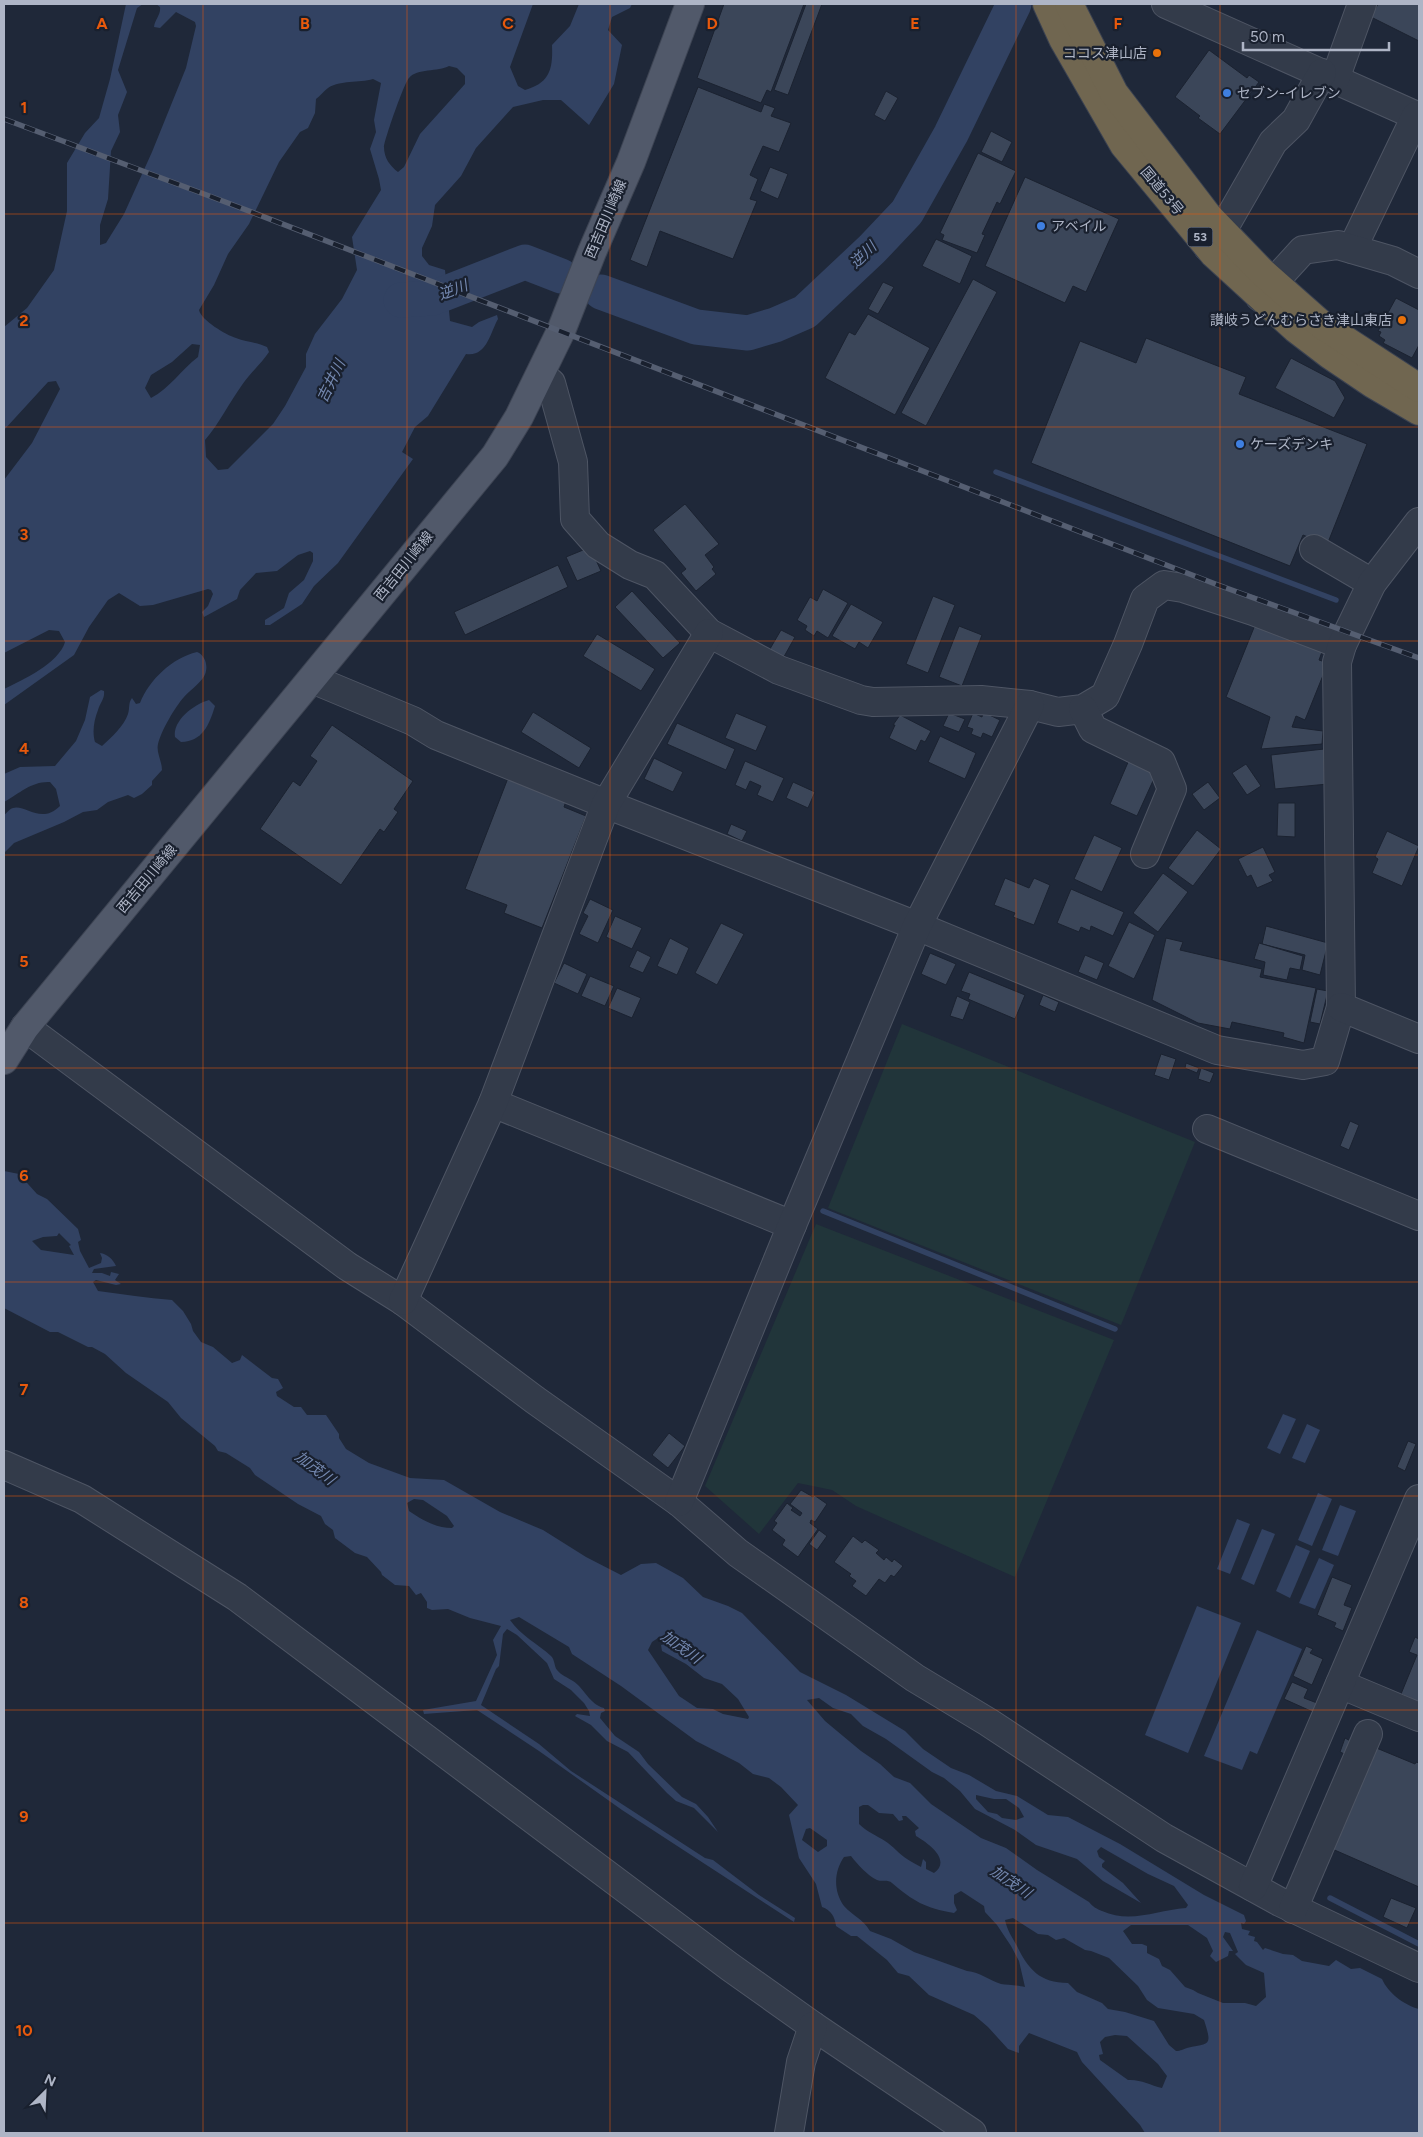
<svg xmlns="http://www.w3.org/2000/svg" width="1423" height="2137" font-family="Figtree,'Noto Sans JP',sans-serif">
<rect width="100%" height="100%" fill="#1f2839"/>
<g fill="#21353a">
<polygon points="902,1024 1195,1142 1121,1325 828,1208"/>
<polygon points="816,1224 1114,1340 1015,1577 856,1506 832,1490 798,1483 759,1534 705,1486"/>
</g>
<g fill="#324262" fill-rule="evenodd">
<path d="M126,4h28h-11l-6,4 -19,62 9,22 -9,23 2,17 -9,19 -3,48 -8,26v20l6,-2 18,-29 28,-62 34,-84 10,-42 -1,-4 -19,-10 -16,16 -6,-1c1,-8 7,-12 6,-20l-4,-3h377l-23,63 8,19 7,4c25,-7 28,-21 27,-45l18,-19 9,-22h53l-2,4 -18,9 -4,13 14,15 -8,39 -25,41 -28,-25h-18l-30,7 -37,41 -15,28 -26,29 -3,21 -10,22v8l7,9 16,5 5,51 22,6 7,-5 18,-7 1,4c-8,14 -11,38 -32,35l-38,62 -13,11 -13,25 11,7 -75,104 -24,23 -12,18 -32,21h-5v-5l19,-12 5,-15 15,-13 9,-19v-8l-3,-2 -12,4 -21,16 -21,2 -16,17 -3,9 -33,18 -2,-5 6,-6 5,-12 -2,-4 -3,-1 -55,16 -13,1 -21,-13 -11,7 -19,27 -15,28 -70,50v-16c19,-9 55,-26 61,-47l-6,-11 -10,-1 -45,23v-173l28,-37 28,-54 -4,-8 -8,1 -44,48v-103l23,-19 27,-38 13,-59v-48l18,-30 14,-15 11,-39zM449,66l8,2 8,8v8l-45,50 -16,33 -6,5c-8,-6 -14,-14 -14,-25 0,-6 20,-64 25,-69 8,-10 29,-6 40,-12zM373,79l8,4 -7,37 2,12 -6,17 9,30 2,11 -29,47 5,33 -15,29 -27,35 -9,20v13l-21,39 -12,18 -45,45 -10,1 -12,-13 -1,-17c14,-16 24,-37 37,-55 8,-12 19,-21 27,-33l-2,-5c-10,-5 -21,-5 -31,-9 -10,-3 -35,-18 -37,-28l15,-25 14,-31 21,-30 30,-62 21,-30 8,-4 7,-15 1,-14c4,-3 8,-8 12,-11 12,-8 31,-5 45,-9zM192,344l8,1 -2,12c-17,13 -28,31 -47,41l-6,-10 6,-13 21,-13z"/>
<path d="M197,652c10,4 12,18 6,26 -5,7 -14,13 -19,19 -9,10 -23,34 -26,47 -2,9 4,17 4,26l-10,11v4l-10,9 -8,4 -6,-3 -20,7 -11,8 -14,2 -19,10 -50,21 -10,10v-38c3,-2 5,-6 9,-7 12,-4 28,17 47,-2l-4,-17 -6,-7c-18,-1 -30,11 -46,20v-28l16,-7 35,-1 21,-25 9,-21 5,-23 11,-7 3,1c1,8 -4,12 -6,19 -4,10 -6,22 -3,32l7,4c9,-8 22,-20 26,-32 2,-6 0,-11 4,-16l4,6 4,-1c9,-23 32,-45 57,-51z"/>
<path d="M209,700l6,6c-6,19 -12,35 -34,36l-6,-5c-3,-16 19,-33 34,-37z"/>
<path d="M4,1171l15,3 18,20 10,5 31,30 3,11 -3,2 2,9 9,17 12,-5 1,-5 -2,-5c7,1 13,6 16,13l-22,3 -2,4h10l8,3 1,-4 8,2 -4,6 6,4 -5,1 -20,-5 -3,2 5,9c25,3 49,7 74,9l11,11 8,13 2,7 8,11 12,5 19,16 8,-3 2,-5 30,23 6,1 5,9 -7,4 1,4 17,11h7l6,8h19l13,19v4l7,11 23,14 41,15 34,2 56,32 43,18 43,27 35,18 20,-11 15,-1 27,15 20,19 25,9 14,7 58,59 46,23 59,36 18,18 28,19 18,7 27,16 21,5 31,19 20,2 52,27 84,51 40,20 2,6 -2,3 -3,-1 1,6 8,2 -2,4 7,2 -1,4 3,1 6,8 2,-2 18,6 10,1 9,6 27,5 7,-6 15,9 9,-1 22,11c6,14 22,26 37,30v124h-274l-5,-8 -58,-63 -5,-10 -48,-19 -10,13v7l-11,-4 -20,-22 -14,-12 -45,-20 -20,-19 -11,-3 -11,-13 -30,-24h-6l-15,-10c-1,-9 -5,-16 -14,-19l-6,-23 -17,-26 -10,-43 9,-10 -17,-18 -12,-9 -16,-4 -14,-11 -43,-22 -75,-55 -49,-32 -3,-7 -50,-30 -9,3c10,15 28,24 41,36 4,4 3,10 6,14 5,6 10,7 16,11 12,8 16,23 31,27l1,3 -4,2 -1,5 15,18 24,16 9,12 34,33 14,7 12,13 10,15 -24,-24 -18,-7 -9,-8 -39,-41 -21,-11 -16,-16 -16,-9 2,-2 13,2 -1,-5 -5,-8 -13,-13 -17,-11 -7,-16 -30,-28 -10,-6 -4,5 -4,32 -3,3 -15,36 58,39 32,27 134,87 8,2 46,35 36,23 -1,4 -172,-112 -83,-59 -62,-41 -53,4 -1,-4 53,-9 21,-46 -4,-15 8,-14 -31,-8 -22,-9 -16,1 -5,-2v-6l-6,-9 -5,2 -7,-9 -14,-1 -13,-10 -1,-3 -14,-15 -12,-4 -20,-15 -2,-8 -8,-6 -4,-8 -23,-12 -43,-29 -5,-7 -24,-15 -8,-2 -3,-5 -34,-28 -13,-16 -42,-29 -21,-19 -13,-7h-4l-30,-15h-8l-46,-24zM59,1233l12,12 -2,1 5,9 -33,-5 -9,-9 11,-4 14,-1zM414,1499l9,1 24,16 7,10 -2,2c-16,0 -30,-8 -43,-17l-2,-8zM658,1638l8,6 -5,1 1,6 24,13 18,14 18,6 16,15 11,18 -1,2 -25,-5 -10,-5 -16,-1 -18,-12 -31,-46 4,-8zM819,1698l14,10 18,6 12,12 23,13 46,33 12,6 16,13 15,18 40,21 21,15 41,14 26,22 38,22 -18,-20 -21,-16v-3l3,-3 -6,-4 -2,-6 4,-4 47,27 26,12 14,19 -2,3c-29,2 -55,16 -84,3 -5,-2 -9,-4 -13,-9l-52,-32 -31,-22 -25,-10 -50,-34 -21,-21 -16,-6 -14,-13 -19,-13 -36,-30 -18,-21zM976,1795l18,4h12l13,9 5,9 -8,3 -14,-2 -5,-4 -9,-2 -12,-13zM863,1805h5l11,8 14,1 6,7 4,-1 -1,-4h4l13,12 -4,3 1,5c12,7 36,24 18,37l-8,-4v-7l-3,-3 -2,8c-5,-3 -10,-5 -14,-8 -8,-5 -14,-13 -22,-18 -8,-5 -19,-10 -26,-17v-17zM810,1828l17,12v6l-9,6 -16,-12 4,-11zM851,1856c7,9 16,19 26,24 5,2 11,-1 15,3 21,18 33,25 62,30l3,-3 -3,-7v-8l7,-4 23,15 1,6 12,13 14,21 8,15 6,26c-7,-2 -18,-2 -24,-3 -11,-3 -21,-12 -34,-13l-53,-19 -23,-13 -21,-8c-8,-13 -17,-15 -26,-25 -11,-15 -10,-35 0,-49zM1013,1918l25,16 10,1 8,5 8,-2 21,12 6,1 18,7 29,28 9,14 11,8 36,6 10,6c9,28 5,22 -17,28 -4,1 -6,3 -11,3l-7,-6 -15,-24 -29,-9 -17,-3 -6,-6 -25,-11 -9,-9c-28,0 -40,-14 -51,-37 -5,-9 -10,-16 -12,-26zM1131,1925h57l19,13 6,13 -3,5 6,6 12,-6 1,-5h4l-10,-14 2,-5 5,1 8,19 -3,2 11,11 18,8 2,24 -10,9 -11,-3h-22l-25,-10 -5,-3 -8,-3 -15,-17 -8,-4 -3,-7 -12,-6v-7l-5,-2h-10l-9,-13zM1115,2035l12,1 31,28 9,12 -5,12c-12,-3 -22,-9 -34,-8l-28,-20 -1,-5 4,-1 -3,-12 5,-5z"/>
<polygon points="1283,1414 1296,1419 1280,1454 1267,1448"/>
<polygon points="1307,1424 1320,1430 1305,1463 1292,1458"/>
<polygon points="1318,1493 1332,1499 1312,1546 1298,1540"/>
<polygon points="1340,1505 1356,1511 1338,1556 1322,1550"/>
<polygon points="1237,1519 1250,1524 1230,1574 1217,1569"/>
<polygon points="1262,1529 1275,1534 1254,1585 1241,1579"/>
<polygon points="1296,1545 1310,1551 1290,1598 1276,1591"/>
<polygon points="1319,1558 1334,1565 1315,1609 1299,1603"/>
<polygon points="1197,1606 1241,1623 1188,1753 1145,1735"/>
<polygon points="1257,1630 1302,1649 1257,1754 1250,1751 1242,1770 1204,1756"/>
</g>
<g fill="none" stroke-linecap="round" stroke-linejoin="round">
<g stroke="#324262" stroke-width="5.5">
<polyline points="996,472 1336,600"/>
<polyline points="823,1211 1115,1329"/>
<polyline points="1330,1898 1419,1944"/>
</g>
<g stroke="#324262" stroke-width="35">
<polyline points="601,292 696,327 748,333 775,325 805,312 872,249 907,212 951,134 1014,4"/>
<polyline points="401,300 433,298 525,262 561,276"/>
</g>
</g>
<g fill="#3b4659" stroke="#1b2230">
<polygon points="724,4 804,4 771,92 767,90 761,103 697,78"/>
<polygon points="806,4 822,4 788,95 774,90"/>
<polygon points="1378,4 1419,4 1419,41 1371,17"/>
<polygon points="1209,50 1247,78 1249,75 1259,82 1220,134 1198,118 1200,116 1175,97"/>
<polygon points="698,87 761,112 764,104 775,108 771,116 791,123 779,152 763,146 750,175 758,179 750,199 757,201 733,259 660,231 647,267 630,260"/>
<polygon points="886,91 898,98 885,121 874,115"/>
<polygon points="991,131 1012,142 1002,162 981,152"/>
<polygon points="978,153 1016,171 1000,204 997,202 982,234 985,235 977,253 942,240 944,235 940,233"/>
<polygon points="770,167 788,174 778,199 760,191"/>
<polygon points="1025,177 1119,219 1086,292 1073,286 1065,303 985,266"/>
<polygon points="936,239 972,256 960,284 922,266"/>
<polygon points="973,279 997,292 926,426 901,413"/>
<polygon points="883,282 894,287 878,314 868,309"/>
<polygon points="1396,298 1419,310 1419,345 1412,358 1383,343 1385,340 1379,336 1381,332 1378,331"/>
<polygon points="868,314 930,348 895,415 825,378 849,332 855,335"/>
<polygon points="1146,338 1246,377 1239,394 1367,444 1327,545 1303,535 1290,566 1031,463 1080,341 1136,363"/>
<polygon points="1291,358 1335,381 1345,398 1334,418 1275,388"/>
<polygon points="685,504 719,544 705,555 714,567 712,569 716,574 696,591 681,573 686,569 653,530"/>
<polygon points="588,548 591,549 601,571 577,581 566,557"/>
<polygon points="558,565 568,587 465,635 454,612"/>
<polygon points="823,589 848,603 828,638 817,631 814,636 805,630 807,626 797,620 810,597 817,601"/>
<polygon points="632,591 680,643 663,658 615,607"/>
<polygon points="933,596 955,605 928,673 906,664"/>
<polygon points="851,604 883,622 868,648 859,642 855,649 832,636"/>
<polygon points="1255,625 1322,652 1319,660 1328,663 1305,720 1296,716 1292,727 1323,731 1322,744 1261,749 1270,717 1226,697"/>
<polygon points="959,626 982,635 962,686 939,677"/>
<polygon points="781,630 795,637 781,662 767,654"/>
<polygon points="597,634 655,669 641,691 583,656"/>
<polygon points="533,712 591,748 579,768 521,732"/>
<polygon points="983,712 1000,720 992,737 983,733 981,738 971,734 973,729 967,727 973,713 982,717"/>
<polygon points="736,713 767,726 756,751 725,738"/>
<polygon points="949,713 965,719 959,732 943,726"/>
<polygon points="900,715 931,731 925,742 921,740 916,751 889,738 895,725 893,725"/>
<polygon points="677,723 735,749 726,770 667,744"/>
<polygon points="332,725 413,781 394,809 398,812 384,832 380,829 341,885 260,829 293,781 300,786 317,761 310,756"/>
<polygon points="940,736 976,753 965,779 928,762"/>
<polygon points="1324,749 1328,784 1275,789 1271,755"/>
<polygon points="654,758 683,772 673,792 644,779"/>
<polygon points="1129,760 1157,772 1137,816 1110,804"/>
<polygon points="745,761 784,778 773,802 757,795 761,786 750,781 746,790 735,785"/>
<polygon points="1246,764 1261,786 1247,795 1232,773"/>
<polygon points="508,778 566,801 564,807 586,816 542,928 504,913 507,905 465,889"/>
<polygon points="793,782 815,792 808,808 786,798"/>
<polygon points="1208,782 1220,798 1204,810 1192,794"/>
<polygon points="1278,803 1295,803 1295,837 1277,836"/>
<polygon points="731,824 747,831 742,841 727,834"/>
<polygon points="1197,830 1221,849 1193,886 1168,868"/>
<polygon points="1387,831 1419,846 1402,886 1372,873 1378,859 1375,857"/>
<polygon points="1094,835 1122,848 1102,892 1074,879"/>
<polygon points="1263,847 1275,872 1269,875 1273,881 1257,888 1251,875 1247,877 1238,859"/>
<polygon points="1163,873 1188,892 1158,932 1133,913"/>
<polygon points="1005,878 1029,888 1034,878 1050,885 1034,925 1013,917 1015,913 994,905"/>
<polygon points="1071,889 1124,912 1113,936 1091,926 1090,931 1081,927 1079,932 1057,923"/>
<polygon points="590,899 613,910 598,943 579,934 588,916 583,913"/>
<polygon points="615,916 642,928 632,949 606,937"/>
<polygon points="1129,922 1155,935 1134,979 1108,966"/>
<polygon points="721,923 744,934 717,985 695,973"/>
<polygon points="1266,926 1328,943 1320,975 1302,970 1305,955 1262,944"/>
<polygon points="670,938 689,948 677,975 657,966"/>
<polygon points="1166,938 1183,942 1180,950 1262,969 1260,977 1316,988 1304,1043 1283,1037 1284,1033 1232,1022 1230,1029 1198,1023 1152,1000"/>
<polygon points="1259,943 1303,956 1300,970 1290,968 1287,980 1263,975 1265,962 1254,959"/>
<polygon points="637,950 651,957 643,973 629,967"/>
<polygon points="930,953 956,964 946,985 921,974"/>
<polygon points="1085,955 1104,963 1097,980 1078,972"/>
<polygon points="564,963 587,974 578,994 554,983"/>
<polygon points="969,972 1025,995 1015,1019 968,999 970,994 961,991"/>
<polygon points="590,976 614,986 605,1006 581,996"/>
<polygon points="617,988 641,998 632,1018 608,1008"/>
<polygon points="1317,989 1328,991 1320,1024 1310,1022"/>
<polygon points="1043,995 1059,1002 1055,1012 1039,1005"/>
<polygon points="957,996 970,1002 963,1020 950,1016"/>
<polygon points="1161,1054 1176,1059 1169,1080 1154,1075"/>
<polygon points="1186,1063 1199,1068 1197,1073 1185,1068"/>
<polygon points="1201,1068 1214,1073 1210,1083 1198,1079"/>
<polygon points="1350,1121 1359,1125 1349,1150 1340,1146"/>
<polygon points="669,1433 685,1446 668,1468 652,1455"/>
<polygon points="1408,1441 1416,1444 1405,1471 1397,1467"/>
<polygon points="801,1490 813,1497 814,1495 827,1504 815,1522 811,1520 810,1523 818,1529 798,1557 782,1545 785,1540 772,1530 777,1523 774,1521 787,1503 793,1508 791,1510 800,1516 802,1513 790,1504"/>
<polygon points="819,1530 827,1536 817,1550 809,1544"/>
<polygon points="853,1536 862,1543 865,1540 879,1550 876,1553 884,1560 886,1557 892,1562 894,1559 903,1566 894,1577 891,1575 885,1583 879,1579 866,1596 852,1586 856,1581 849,1576 851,1574 834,1562"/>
<polygon points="1332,1577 1352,1585 1344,1605 1352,1608 1343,1631 1334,1627 1336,1623 1317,1615"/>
<polygon points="1415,1637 1419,1639 1419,1702 1401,1694 1417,1655 1409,1652"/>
<polygon points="1306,1646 1313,1649 1310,1653 1323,1659 1312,1685 1293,1676"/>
<polygon points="1292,1682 1308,1689 1304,1698 1317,1703 1313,1712 1284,1699"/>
<polygon points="1345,1738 1354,1743 1349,1756 1340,1752"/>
<polygon points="1374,1747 1415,1764 1416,1762 1419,1763 1419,1887 1330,1848"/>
<polygon points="1391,1898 1416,1908 1407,1928 1383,1917"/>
</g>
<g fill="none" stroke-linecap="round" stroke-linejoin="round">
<g stroke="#4e5564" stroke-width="30">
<g id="minor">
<polyline points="1166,4 1419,117"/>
<polyline points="1335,79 1362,4"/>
<polyline points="1208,247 1222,231 1273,142 1296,120 1322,73"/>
<polyline points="1352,249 1416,116"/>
<polyline points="1260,297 1303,250 1338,245 1393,261 1419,274"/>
<polyline points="540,375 551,383 573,462 575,519 598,545 630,565 655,575 709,633 779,670 861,700 873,702 981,700 1030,705 1058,712 1083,709 1105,696 1128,644 1145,599 1164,585 1183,588 1253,611 1342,645"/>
<polyline points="1314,549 1372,583"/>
<polyline points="312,679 413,721 436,735 606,804 917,926 1217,1050 1303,1065 1325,1061 1341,1007 1337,662 1342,645 1372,583 1419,522"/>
<polyline points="1083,709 1093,729 1161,762 1172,789 1145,854"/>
<polyline points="1341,1007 1419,1039"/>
<polyline points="25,1027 347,1266 403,1301 535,1400 679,1502 738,1553 915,1678 988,1722 1164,1838 1280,1902 1419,1968"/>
<polyline points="493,1103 792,1225"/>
<polyline points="1207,1129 1419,1216"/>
<polyline points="403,1301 493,1103 606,804 709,633"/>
<polyline points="4,1465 82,1499 237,1597 730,1967 813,2026 972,2133"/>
<polyline points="679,1502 792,1225 917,926 1030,705"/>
<polyline points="1340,1684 1419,1717"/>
<polyline points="1253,1887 1419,1499"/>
<polyline points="1293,1909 1368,1734"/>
<polyline points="789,2133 801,2062 813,2026"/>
</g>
</g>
<g stroke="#3d4453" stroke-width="30">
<polyline id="major" points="4,1060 25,1027 495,456 519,417 561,331 592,252 631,162 690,4"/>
</g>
<g stroke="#3b4251" stroke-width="30">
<g id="highway">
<polyline points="1047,4 1063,39 1124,145 1214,254 1296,329 1330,355 1373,384 1419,411"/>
<polyline points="1069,4 1114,93 1208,216 1261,271 1322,325 1419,388"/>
</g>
</g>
<use href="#minor" stroke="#333b4a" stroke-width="28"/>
<use href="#major" stroke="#51596a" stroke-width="28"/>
<use href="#highway" stroke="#706650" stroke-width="28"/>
<g stroke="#555e71" stroke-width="5.5">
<polyline id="rail" points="4,119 228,203 1218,585 1419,658"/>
</g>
<use href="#rail" stroke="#19202e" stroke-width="4" stroke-dasharray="11" stroke-linecap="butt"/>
</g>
<path fill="none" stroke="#e8590c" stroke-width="1" stroke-opacity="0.55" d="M203,4v2129M407,4v2129M610,4v2129M813,4v2129M1016,4v2129M1220,4v2129M4,214h1415M4,427h1415M4,641h1415M4,855h1415M4,1068h1415M4,1282h1415M4,1496h1415M4,1710h1415M4,1923h1415"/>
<g fill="#e8710a" stroke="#19202e" stroke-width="2">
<circle cx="1157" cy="53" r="5"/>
<circle cx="1402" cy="320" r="5"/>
</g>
<g fill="#3f7fe0" stroke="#19202e" stroke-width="2">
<circle cx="1227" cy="93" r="5"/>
<circle cx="1041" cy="226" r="5"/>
<circle cx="1240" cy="444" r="5"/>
</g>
<g text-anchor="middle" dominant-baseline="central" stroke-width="4.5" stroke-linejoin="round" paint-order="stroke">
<rect fill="#19202e" stroke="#818898" stroke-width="1" x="1187.5" y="227.5" width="25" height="19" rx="4"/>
<g font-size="12" font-weight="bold" fill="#aeb5c6">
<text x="1200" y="237">53</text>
</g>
<g font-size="14" fill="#aeb5c6" stroke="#19202e" text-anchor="start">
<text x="1147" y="53" text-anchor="end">ココス津山店</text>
<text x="1237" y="93">セブン-イレブン</text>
<text x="1051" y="226">アベイル</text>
<text x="1392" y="320" text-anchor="end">讃岐うどんむらさき津山東店</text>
<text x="1250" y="444">ケーズデンキ</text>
</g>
<g font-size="14" fill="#aeb5c6" stroke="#19202e">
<text transform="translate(1162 191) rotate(50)">国道53号</text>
<text transform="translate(606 219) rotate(-67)">西吉田川崎線</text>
<text transform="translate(404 566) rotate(-51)">西吉田川崎線</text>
<text transform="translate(147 879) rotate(-50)">西吉田川崎線</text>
</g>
<g font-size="15" font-style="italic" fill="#7488b0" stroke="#19202e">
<text transform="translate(863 255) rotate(-44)">逆川</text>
<text transform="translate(453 290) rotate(-21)">逆川</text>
<text transform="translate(331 381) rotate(-64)">吉井川</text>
<text transform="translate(315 1468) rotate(37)">加茂川</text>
<text transform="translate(681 1647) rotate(35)">加茂川</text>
<text transform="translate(1011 1882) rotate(34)">加茂川</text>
</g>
</g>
<g font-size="16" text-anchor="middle" font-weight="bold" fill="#e8590c" stroke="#19202e" stroke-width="4.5" stroke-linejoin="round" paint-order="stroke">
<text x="102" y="29">A</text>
<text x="305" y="29">B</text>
<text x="508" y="29">C</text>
<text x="712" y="29">D</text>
<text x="915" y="29">E</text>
<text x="1118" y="29">F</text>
<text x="24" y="113">1</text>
<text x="24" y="326">2</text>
<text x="24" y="540">3</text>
<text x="24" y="754">4</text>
<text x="24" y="967">5</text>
<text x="24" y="1181">6</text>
<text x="24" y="1395">7</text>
<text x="24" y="1608">8</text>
<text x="24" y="1822">9</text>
<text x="24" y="2036">10</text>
</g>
<rect width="1423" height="2137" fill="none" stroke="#aeb5c6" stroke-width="10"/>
<g transform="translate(45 2092) rotate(24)" stroke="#19202e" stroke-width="4" paint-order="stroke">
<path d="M0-4L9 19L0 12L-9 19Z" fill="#aeb5c6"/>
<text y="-8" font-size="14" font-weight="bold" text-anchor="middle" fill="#aeb5c6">N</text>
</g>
<path d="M1243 42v8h146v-8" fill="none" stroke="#aeb5c6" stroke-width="2.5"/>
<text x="1250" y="42" font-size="15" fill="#aeb5c6" stroke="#19202e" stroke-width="4" paint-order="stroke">50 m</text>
</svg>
